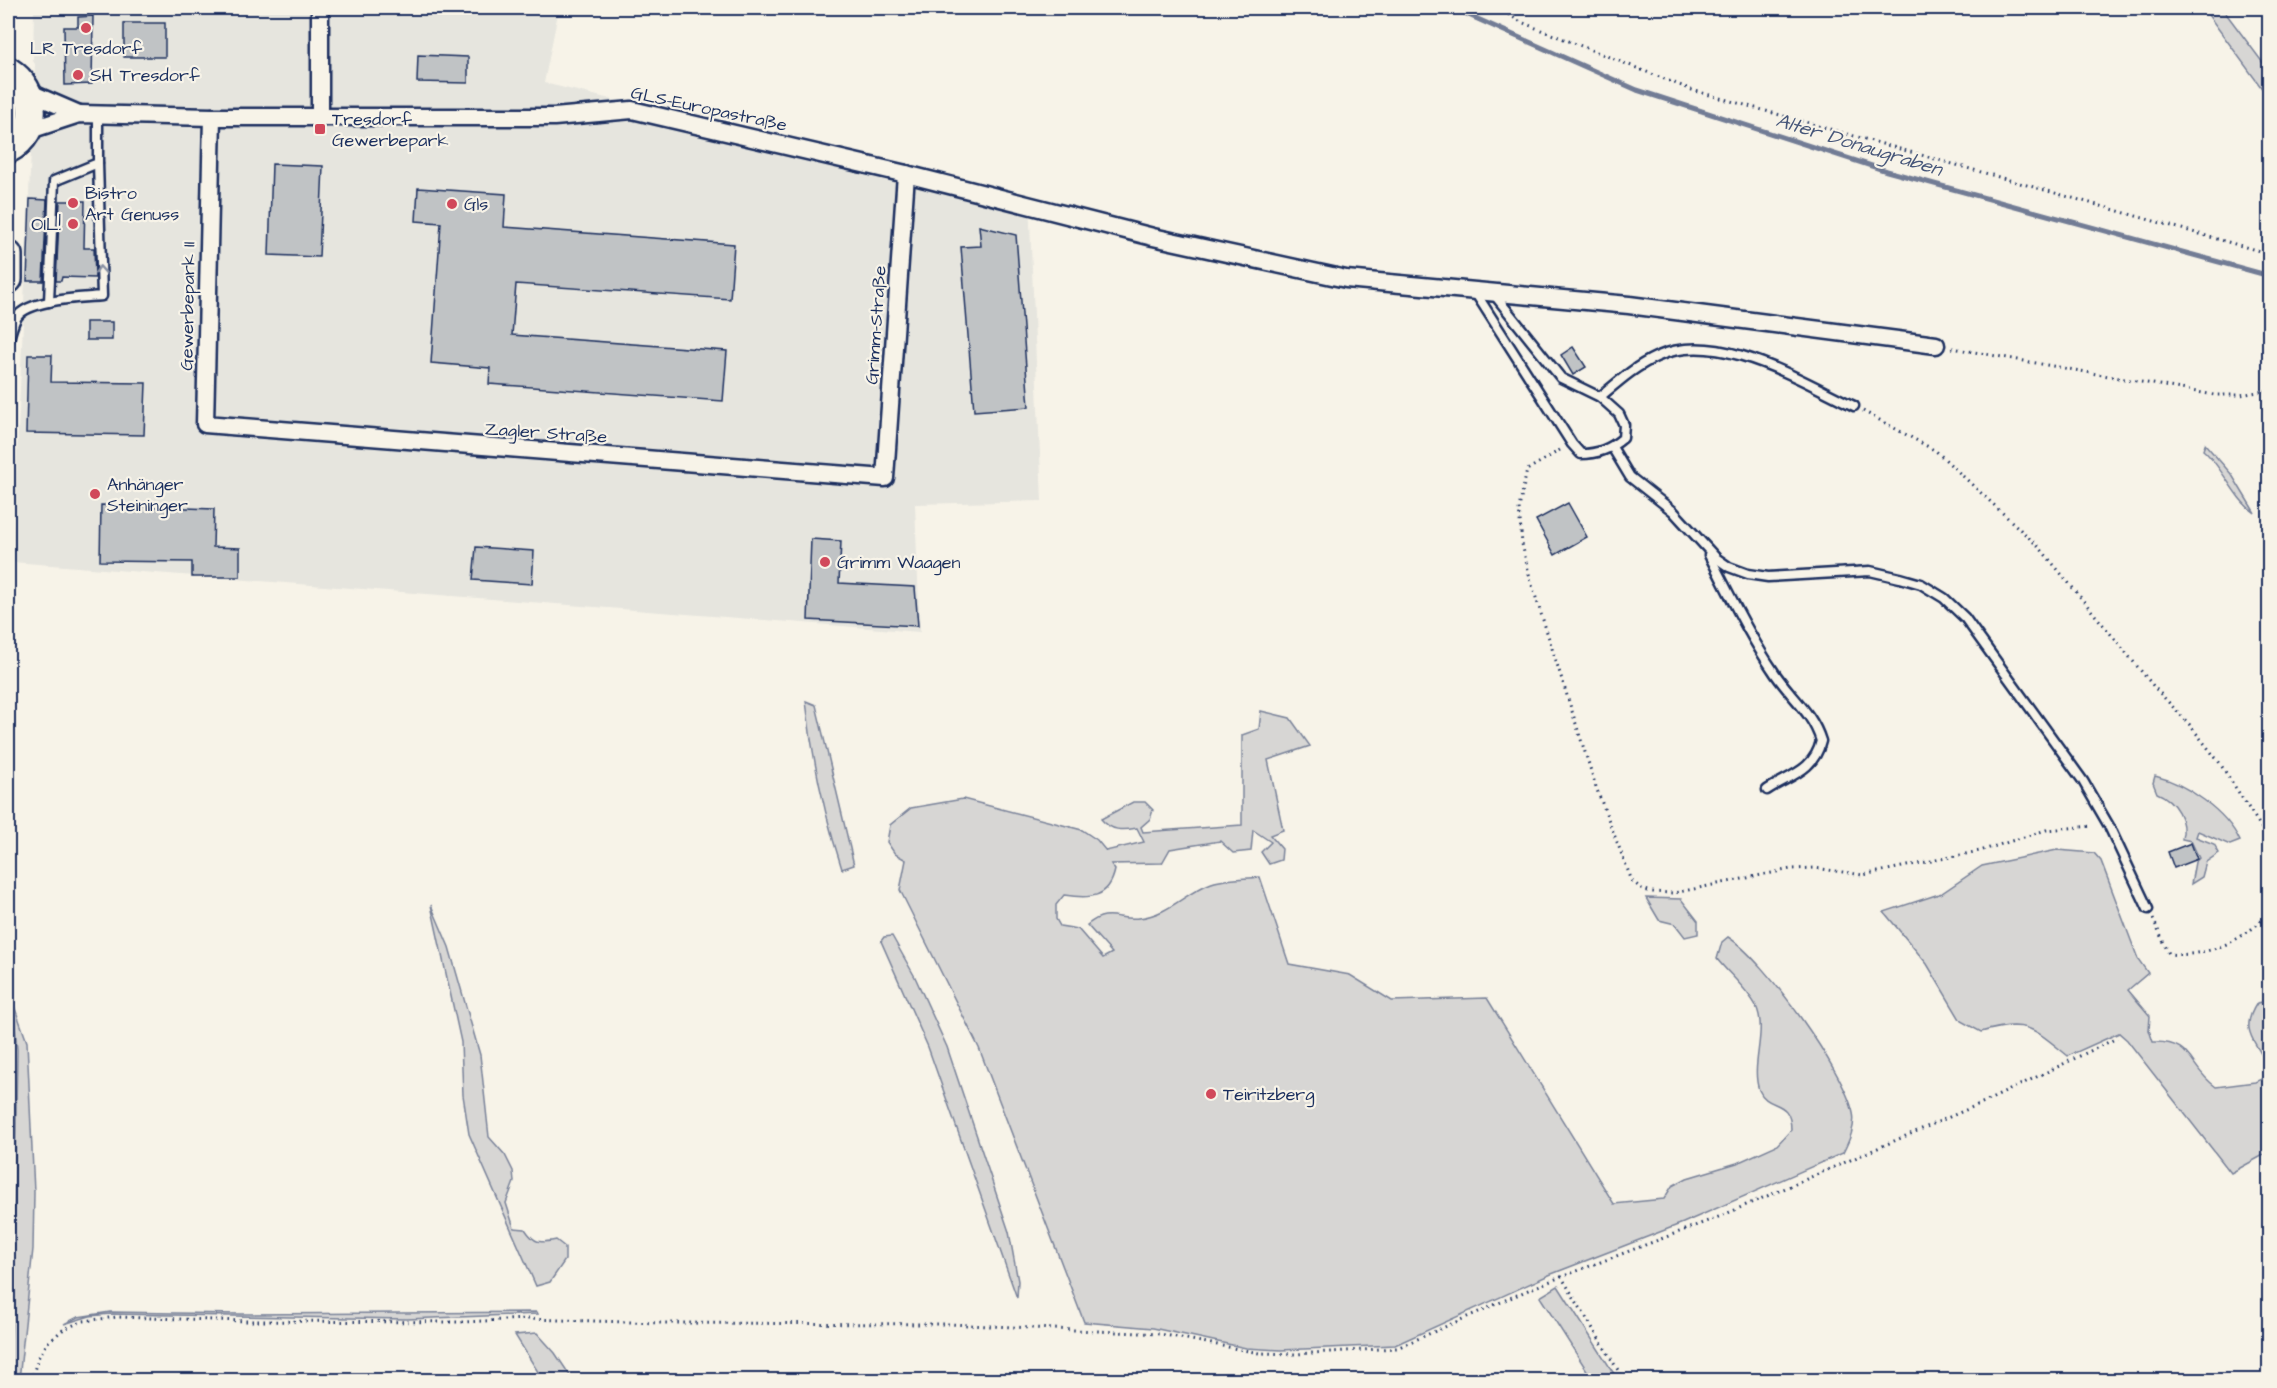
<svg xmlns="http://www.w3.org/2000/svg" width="2277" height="1388" font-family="'Architects Daughter',sans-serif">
<rect width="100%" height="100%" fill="#f7f3e8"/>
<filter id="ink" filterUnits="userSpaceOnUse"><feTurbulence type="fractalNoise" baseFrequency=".0167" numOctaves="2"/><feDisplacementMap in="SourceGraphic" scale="12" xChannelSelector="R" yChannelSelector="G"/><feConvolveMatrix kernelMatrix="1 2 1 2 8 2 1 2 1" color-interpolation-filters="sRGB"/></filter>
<g filter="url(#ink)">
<polygon fill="#e6e5de" points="34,8 559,8 544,83 1029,200 1042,501 915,504 920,632 12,562 35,64 33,61"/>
<g fill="#d7d6d4" stroke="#798299" stroke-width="1.5">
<polygon points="2203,8 2222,8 2269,71 2269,98"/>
<path d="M2205,444l27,31 23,38c-22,-15 -32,-46 -52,-63z"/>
<path d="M806,701l10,4 38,160 -12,4c-18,-56 -30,-110 -36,-168z"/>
<path d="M1261,711l29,7 20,28 -42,14 15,70 -13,5 12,14 -1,11 -12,4 -8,-12 10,-10 -18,-12 -2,21 -18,2 -13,-12 -50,8 -8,14 -51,1 4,6c-6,29 -26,29 -51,25l-8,10v14l4,7 18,3 25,29 9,-5 -25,-28c22,-18 30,-4 52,-7 29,-3 45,-24 70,-34 14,-6 35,-5 51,-7l29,87 61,11 42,26 95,-3 127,206 50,-5 8,-13 15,-8 50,-15 40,-18 14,-15c0,-33 -23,-19 -32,-40 -9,-26 9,-58 -3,-84 -8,-16 -27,-32 -39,-47l5,-17 6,-5c36,22 116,134 125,176 3,13 -4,28 -10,40l-160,70 -134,52 -154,70 -114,5 -35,-2 -93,-20 -69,-6 -105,-274 -79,-158 6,-30 -11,-6 -8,-12 3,-17 21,-17 52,-9 119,31 15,10 9,11 38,-9 -7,-14c-15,3 -26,3 -36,-9l32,-17h12l8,8 -3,9 -9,8 2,5 99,-7v-90l17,-6z"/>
<path d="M2155,776c32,8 71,35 85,65l-10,4 -32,-14 -2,6 18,7 5,9 -13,9 -4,15 -11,7 4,-22 4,-4 -8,-17 -9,-2c5,-18 -7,-39 -25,-46l-4,-10z"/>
<path d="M2057,850l37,3 7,8 37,98 10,14 -20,17 22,26 -1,14 4,12c41,-1 34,24 63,45l39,-5 11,-5c4,-31 -33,-38 -9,-74l12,-2v151l-38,21 -104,-133 -8,-7 -51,23c-36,-29 -41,-37 -87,-24l-20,-11 -34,-57 -43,-52 58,-19 40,-27z"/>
<polygon points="1646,898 1681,899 1698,921 1698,934 1685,937 1675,924 1659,920"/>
<path d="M431,905l18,42 31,108 9,82 16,18 8,16 1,11 -8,21 8,25 11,1c10,15 14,14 31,11l9,7v13l-15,22 -14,4 -67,-152 -6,-39 -2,-53z"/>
<polygon points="892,936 915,977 947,1047 1009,1232 1018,1281 1017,1298 928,1047 881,941 884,937"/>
<polygon points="13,1003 27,1042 34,1192 33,1249 19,1380 8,1380 13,1289 17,1050"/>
<polygon points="1558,1286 1618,1380 1593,1380 1540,1297"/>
<polygon points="110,1312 240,1314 537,1312 538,1314 407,1319 110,1314 90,1316 64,1324 78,1317"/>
<polygon points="537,1333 555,1353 573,1380 543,1380 515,1335"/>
</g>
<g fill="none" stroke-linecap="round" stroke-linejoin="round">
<polyline stroke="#727c95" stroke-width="5" points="1453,8 1637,90 1887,171 2270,276"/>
</g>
<g fill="#c0c3c5" stroke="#1b2f5e" stroke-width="1.5">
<polygon points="93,16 92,84 65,85 64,27 78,27 78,17"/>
<rect x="124" y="23" width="41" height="34"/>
<polygon points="418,55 468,57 468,83 417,82"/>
<polygon points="272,164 323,166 319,257 269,255"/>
<polygon points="418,188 506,194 504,227 734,244 730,299 516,284 512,335 727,351 723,401 489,384 490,368 431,363 441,223 416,221"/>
<polygon points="30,199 47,200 43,281 27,281"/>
<polygon points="60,201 85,201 84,248 94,248 95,278 62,277 61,281 56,281"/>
<polygon points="979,226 1016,235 1029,407 974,411 961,247 981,246"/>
<rect x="86" y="322" width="26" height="18"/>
<polygon points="1573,347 1586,367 1573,375 1561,355"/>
<polygon points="28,355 52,355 51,382 146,383 144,435 26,433"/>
<polygon points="1568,503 1587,537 1555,555 1536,520"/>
<polygon points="101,505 214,509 213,547 240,548 240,577 192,577 192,562 100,561"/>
<polygon points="811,539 841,541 839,583 915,587 918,626 808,620"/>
<polygon points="476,547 534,551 532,584 473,580"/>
<polygon points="2191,843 2197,859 2174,868 2168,852"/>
</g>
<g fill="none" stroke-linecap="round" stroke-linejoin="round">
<g stroke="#1b2f5e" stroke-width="13">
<g id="service">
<path d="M1475,292l97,152 9,10c17,0 29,-5 42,-16l1,-13 -5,-11 -19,-17 -39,-19 -68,-85"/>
<polyline points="49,302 54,181 98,163 98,114"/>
<path d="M8,344c2,-9 4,-19 9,-27 12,-18 65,-19 85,-21l-4,-133"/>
<path d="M1600,397c18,-15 34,-30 56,-40 61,-29 143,23 198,49"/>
<polyline points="1612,447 1630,477 1673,511 1716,558 1729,567 1748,574 1768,577 1870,571 1900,578 1921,584 1944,598 1965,618 2083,781 2109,826 2148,909"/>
<path d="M1709,555c20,38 39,79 63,114 16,26 40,42 49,72 -7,30 -31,34 -54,49"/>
</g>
</g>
<g stroke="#1b2f5e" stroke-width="21">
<g id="minor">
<polyline points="28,92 79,114"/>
<polyline points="320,116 320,8"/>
<polyline points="212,117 205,424 885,478 906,174"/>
<polyline points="27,131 79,114 212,117 554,117 632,110 906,174 1153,237 1346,279 1629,305 1936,345"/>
</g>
</g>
<g stroke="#1b2f5e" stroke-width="32">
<g id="primary">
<path d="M8,71c29,18 33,61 0,78"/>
<polyline points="8,255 8,279"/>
</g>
</g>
<g stroke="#1b2f5e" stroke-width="3" stroke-dasharray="1.5 4.5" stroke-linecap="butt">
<polyline points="1498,8 1521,22 1692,90 2270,254"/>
<polyline points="1952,348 2214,395 2240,395 2270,390"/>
<polyline points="1863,411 1936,451 2040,548 2155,688 2189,724 2219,762 2270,841"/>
<polyline points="1560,450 1527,470 1519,508 1522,544 1531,582 1597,790 1632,881 1642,889 1651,892 1674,893 1791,869 1815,868 1863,875 1980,851 2046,830 2093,826"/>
<path d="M2153,919l16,35c36,4 78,-14 101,-43"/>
<polyline points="1561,1276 1624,1380"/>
<polyline points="31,1380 38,1358 48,1342 64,1329 83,1321 117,1317 246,1321 462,1322 526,1319 661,1323 948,1324 1160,1334 1259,1353 1295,1354 1397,1348 1535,1287 1721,1216 1991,1099 2117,1038"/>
</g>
<use href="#service" stroke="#f7f3e8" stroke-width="8"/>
<use href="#minor" stroke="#f7f3e8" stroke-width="16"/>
<use href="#primary" stroke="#f7f3e8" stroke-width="27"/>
</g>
<defs><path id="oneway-chevron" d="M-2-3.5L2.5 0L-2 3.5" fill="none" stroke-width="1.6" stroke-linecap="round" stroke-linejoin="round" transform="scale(1.5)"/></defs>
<use stroke="#8991a3" href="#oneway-chevron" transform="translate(100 270) rotate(-94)"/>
</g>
<g fill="#d1495b" stroke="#f7f3e8" stroke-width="2">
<circle cx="86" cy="28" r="6"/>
<circle cx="78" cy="75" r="6"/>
<rect x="314" y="123" width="12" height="12" rx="3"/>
<circle cx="73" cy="203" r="6"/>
<circle cx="452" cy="204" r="6"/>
<circle cx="73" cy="224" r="6"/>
<circle cx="95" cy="494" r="6"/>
<circle cx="825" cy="562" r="6"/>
<circle cx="1211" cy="1094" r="6"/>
</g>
<g text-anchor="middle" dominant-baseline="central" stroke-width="4.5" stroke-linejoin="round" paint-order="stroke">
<g font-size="18" fill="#1b2f5e" stroke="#f7f3e8" text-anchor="start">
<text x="86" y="48" text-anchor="middle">LR Tresdorf</text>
<text x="90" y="75">SH Tresdorf</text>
<text x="332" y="119">Tresdorf<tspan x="332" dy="21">Gewerbepark</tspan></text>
<text x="85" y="193">Bistro<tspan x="85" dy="21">Art Genuss</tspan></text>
<text x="464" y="204">Gls</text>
<text x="61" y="224" text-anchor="end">OIL!</text>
<text x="107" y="484">Anhänger<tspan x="107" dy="21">Steininger</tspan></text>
<text x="837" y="562">Grimm Waagen</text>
<text x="1223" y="1094">Teiritzberg</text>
</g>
<g font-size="18" fill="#1b2f5e" stroke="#f7f3e8">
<text transform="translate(709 109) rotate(12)">GLS-Europastraße</text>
<text transform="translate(188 306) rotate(-89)">Gewerbepark II</text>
<text transform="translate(876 325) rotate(-86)">Grimm-Straße</text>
<text transform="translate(546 433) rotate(4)">Zagler Straße</text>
</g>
<g font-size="20" font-style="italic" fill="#465679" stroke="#f7f3e8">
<text transform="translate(1859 145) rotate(17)">Alter Donaugraben</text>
</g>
</g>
<rect width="2277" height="1388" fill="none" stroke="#f7f3e8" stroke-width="30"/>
<rect x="15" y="15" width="2247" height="1358" fill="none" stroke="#1b2f5e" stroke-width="2" filter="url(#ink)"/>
</svg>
